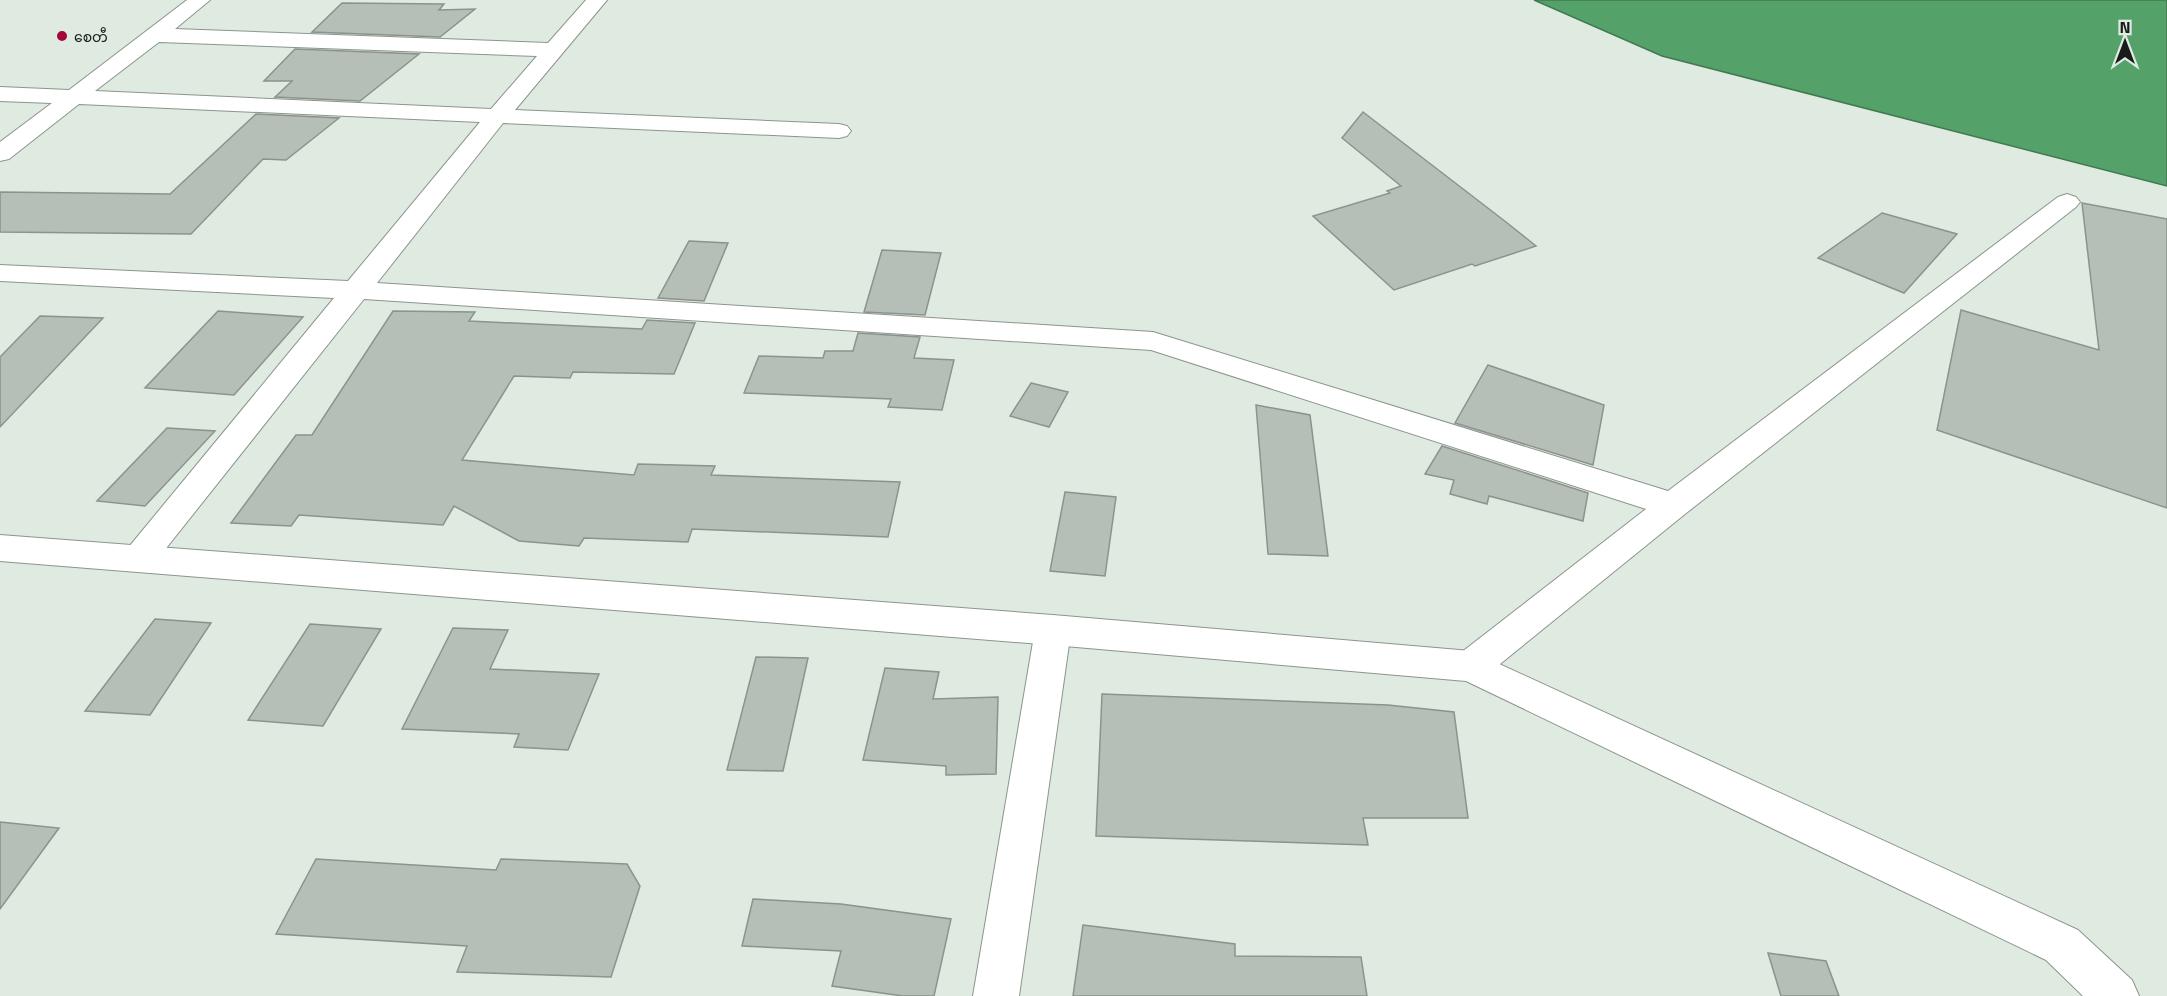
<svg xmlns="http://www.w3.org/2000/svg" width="2167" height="996" font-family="'Titillium Web','Noto Sans Myanmar',sans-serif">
<rect width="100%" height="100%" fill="#dfeae1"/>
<polygon fill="#54a169" stroke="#427951" stroke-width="1.5" points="1534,0 2167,0 2167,186 1662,56"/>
<g fill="#b6bfb7" stroke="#8a948c" stroke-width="1.5">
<polygon points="342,3 444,4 439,10 475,9 440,37 312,32"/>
<polygon points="295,49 419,54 360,101 275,97 292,81 264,81"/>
<polygon points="1363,112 1506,222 1536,246 1475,266 1472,264 1394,290 1313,216 1390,193 1387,191 1401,186 1342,138"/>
<polygon points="256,114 339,118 286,160 263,159 191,234 0,232 0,192 170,194"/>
<polygon points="2082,203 2167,219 2167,508 1937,430 1961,310 2099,350"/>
<polygon points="1882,213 1957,234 1904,293 1818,258"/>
<polygon points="689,241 728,243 704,301 658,298"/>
<polygon points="882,250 941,253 925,315 864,312"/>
<polygon points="218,311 303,317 234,395 145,388"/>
<polygon points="393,311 475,312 469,321 642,329 647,320 695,323 674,374 573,372 570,378 514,376 462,460 634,475 638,464 715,466 711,475 900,482 888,537 692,529 688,542 584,538 579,546 519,541 454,506 443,525 299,515 291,526 231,523 296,435 312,435"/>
<polygon points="40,316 103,318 0,427 0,357"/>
<polygon points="858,333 920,337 914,358 954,360 942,410 888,407 891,399 744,393 759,356 823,358 825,351 853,351"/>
<polygon points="1488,365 1604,405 1593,465 1455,423"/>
<polygon points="1031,383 1068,392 1049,427 1010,416"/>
<polygon points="1256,405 1310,415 1328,556 1268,554"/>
<polygon points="167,428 215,431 145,506 97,501"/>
<polygon points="1442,446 1588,493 1583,521 1489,496 1487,504 1450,494 1454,480 1425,474"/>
<polygon points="1065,492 1116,497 1105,576 1050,571"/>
<polygon points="155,619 211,623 150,715 85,711"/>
<polygon points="310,624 381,629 323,726 248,720"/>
<polygon points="453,628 508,630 490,669 599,674 568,750 514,747 519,734 402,729"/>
<polygon points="756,657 808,658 783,771 727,770"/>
<polygon points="885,668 939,672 933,699 998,697 996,774 946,775 946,766 863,760"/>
<polygon points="1102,694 1388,705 1454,712 1468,818 1363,818 1368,845 1096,836"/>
<polygon points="0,822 59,828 0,909"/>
<polygon points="316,859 496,870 501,859 627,864 640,886 611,977 457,972 467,946 276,934"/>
<polygon points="753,899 841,904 951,919 934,996 903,996 832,986 841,951 742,946"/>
<polygon points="1083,925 1235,944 1235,956 1361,957 1367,996 1073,996"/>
<polygon points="1768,953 1826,961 1839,996 1781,996"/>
</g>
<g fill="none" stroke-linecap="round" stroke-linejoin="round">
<g stroke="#8c958d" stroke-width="2">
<g id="minor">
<path d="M187,0h23l-35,29 373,14 38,-43h21l-92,110 324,14 8,2 4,5 -4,5 -8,2 -336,-15 -126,160 776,49 515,159 390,-294 9,-3 9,3 4,5 -4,5 -391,307 -201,163 -13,4 -13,-4 -6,-11 6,-11 188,-146 -495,-159 -787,-51 -212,267 -12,4 -12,-4 -5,-9 5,-9 206,-250 -334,-17v-16l348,16 132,-159 -401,-18 -70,55 -9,2v-19l52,-39 -52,-2v-14l69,3zM159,42l378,14 -46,53 -396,-18z"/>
<polygon points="1053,615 1066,620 1071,630 1019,996 973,996 1035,630 1040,620"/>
</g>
</g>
<g stroke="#8c958d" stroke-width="2">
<polygon id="tertiary" points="0,535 1053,615 1471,651 2078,930 2132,980 2139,996 2083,996 2046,960 1466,681 1053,645 0,561"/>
</g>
<use href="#minor" fill="#fff" fill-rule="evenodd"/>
<use href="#tertiary" fill="#fff" fill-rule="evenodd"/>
</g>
<circle fill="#a3073b" stroke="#dfeae1" stroke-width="2" cx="62" cy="36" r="6"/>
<g text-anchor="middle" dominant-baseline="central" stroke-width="4.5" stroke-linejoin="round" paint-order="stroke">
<g font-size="14" fill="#181b19" stroke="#dfeae1" text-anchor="start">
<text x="74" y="36">စေတီ</text>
</g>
</g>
<g transform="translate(2125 42)" stroke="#dfeae1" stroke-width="4.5" paint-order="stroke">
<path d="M0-4.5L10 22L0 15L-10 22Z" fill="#181b19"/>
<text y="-9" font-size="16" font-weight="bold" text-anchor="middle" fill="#181b19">N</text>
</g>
</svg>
